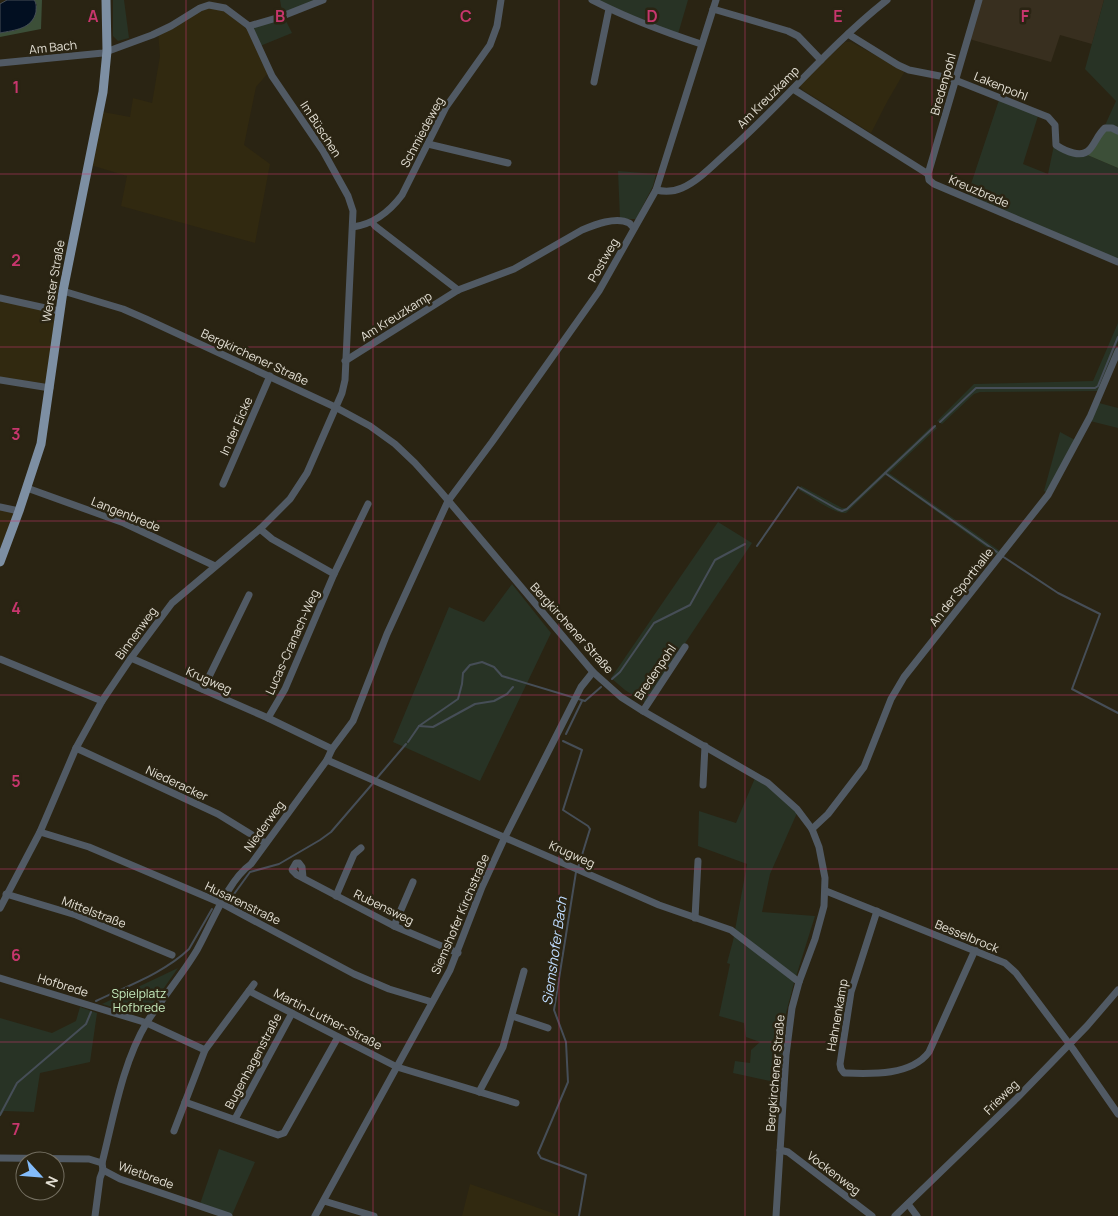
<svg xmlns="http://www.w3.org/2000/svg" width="1118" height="1216" font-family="Manrope,sans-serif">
<rect width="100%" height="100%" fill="#2a2413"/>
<g fill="#312910">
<polygon points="224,6 250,26 269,72 256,87 244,145 270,164 255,243 121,206 127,176 87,164 98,111 130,117 133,98 152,103 160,56 158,32 198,8"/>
<polygon points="845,42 851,42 905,71 888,100 871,133 803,90 799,85"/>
<polygon points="0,296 56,307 47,384 0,377"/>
<polygon points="0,507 16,510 0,549"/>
<polygon points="470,1184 561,1216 462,1216"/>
</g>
<polygon fill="#382f1f" points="980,0 1104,0 1092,44 1060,35 1051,62 969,39"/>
<g fill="#283325">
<polygon points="113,0 124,0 129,38 118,41 113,36"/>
<polygon points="280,0 325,0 284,17 292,33 260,46 250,26 283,17"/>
<polygon points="600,0 688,0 678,34 600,2"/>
<polygon points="1104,0 1118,0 1118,133 1102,132 1116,101 1085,69"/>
<polygon points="999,100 1038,116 1023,164 1048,174 1054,145 1085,154 1118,168 1118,259 967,196"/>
<polygon points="618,171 656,174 653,186 636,219 620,219"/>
<polygon points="1118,323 1118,342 1098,391 980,392 974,394 942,424 937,421 974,384 1093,381"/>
<polygon points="1099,403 1118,408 1118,428 1090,421"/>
<path d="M933,425l4,3 -48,45 111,78 -3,4 -111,-80 -40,38c-13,1 -35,-17 -47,-23l2,-4 41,22h4z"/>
<polygon points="1060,432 1075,440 1046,492 1044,491"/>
<polygon points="718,522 752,543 645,703 625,690 611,678"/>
<polygon points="512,584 551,633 480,781 393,742 449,607 484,622"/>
<polygon points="755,778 767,786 797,813 770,874 762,912 815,916 794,983 786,1013 779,1083 733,1073 735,1061 750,1063 751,1050 760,1042 746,1037 744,1023 719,1016 730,964 727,963 733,941 747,864 698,846 699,811 736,823"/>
<polygon points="178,968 147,1012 140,1015 102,1004"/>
<polygon points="80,1007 97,1013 90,1062 40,1073 34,1112 4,1111 0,1117 0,1018 52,1033 76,1021"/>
<polygon points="219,1149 255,1162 232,1215 200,1204"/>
</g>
<g fill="#3c4f38">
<polygon points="34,0 42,0 41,29 0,37 0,33 17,30 37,5"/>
<polygon points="1106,130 1118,133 1118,168 1085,154"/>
</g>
<path fill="#020f21" stroke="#464e57" d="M7,0h27c3,4 2,7 2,12 -4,17 -21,18 -36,21v-29z"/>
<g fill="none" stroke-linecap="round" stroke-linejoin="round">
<g stroke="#464e57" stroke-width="2">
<polyline points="940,422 976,388 1095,388 1098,386 1118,337"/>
<polyline points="885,473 997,552"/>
<polyline points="757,546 798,487 837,509 842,511 847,509 935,426"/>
<polyline points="1002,556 1058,593 1100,614 1072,689 1118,713"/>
<polyline points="612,679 620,672 654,623 690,605 715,560 745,544"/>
<polyline points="419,726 433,727 475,704 494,701 507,694 513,687"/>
<polyline points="566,734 582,701"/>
<polyline points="563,741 582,750 563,810 588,826 590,829 578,868"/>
<polyline points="408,742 419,726 458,699 462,684 463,673 470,665 482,662 494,667 502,676 585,701 601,687"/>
<polyline points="377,778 406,744"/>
<polyline points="576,872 554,1010 566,1042 568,1082 538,1153 541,1158 586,1175 579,1216"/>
<polyline points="229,901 250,872 279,864 320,840 331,832 374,782"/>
<path d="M96,1001c31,-15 68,-28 93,-52l23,-40"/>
<polyline points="0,1115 17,1083 86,1024 91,1012"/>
</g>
<g stroke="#515a64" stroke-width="7">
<path d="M592,0c35,18 72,32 109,44"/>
<polyline points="713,9 788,31 798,36 821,60"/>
<polyline points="249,26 280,17 323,0"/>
<path d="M848,34l50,31 11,5 41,8 98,39 7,8 1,20c9,6 26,14 34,4 6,-7 8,-15 15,-21h7l6,3"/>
<polyline points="0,63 103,53 152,35 171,26 200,8 209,5 225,8 249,26 272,76 323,151 348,196 353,211 345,380 342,393 307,473 290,499 260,529 172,603 131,658 102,701 76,748 40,832 0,908"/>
<polyline points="594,82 609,9"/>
<polyline points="793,89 928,174 929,180 934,184 1118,262"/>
<polyline points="428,144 508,163"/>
<polyline points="928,174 979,0"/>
<path d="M656,190c9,2 17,2 26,-2 18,-8 33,-25 48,-38 54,-48 100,-105 157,-150"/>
<polyline points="372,222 375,226 458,290"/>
<path d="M353,227c21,-3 37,-16 49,-32l44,-88 44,-62 7,-19 4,-26"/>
<polyline points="63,291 123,309 146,319 335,407 370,426 395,444 415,463 441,492 593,672 621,697 643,711 768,783 797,809 812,829 819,847 825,878 824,906 815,939 799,982 792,1008 786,1055 776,1216"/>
<polyline points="0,298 59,311"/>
<path d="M345,361l113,-71 56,-21 68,-39c12,-5 34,-14 47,-7 2,1 3,4 5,5"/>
<polyline points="0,380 50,388"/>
<polyline points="223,484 270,376"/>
<polyline points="27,488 124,523 215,566"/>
<polyline points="0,507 19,511"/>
<polyline points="260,529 272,539 334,574"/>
<polyline points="131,658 268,718 332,749"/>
<polyline points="0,659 102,701"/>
<polyline points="203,689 249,595"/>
<polyline points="643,711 685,647"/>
<polyline points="268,718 285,689 334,574 368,504"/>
<polyline points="76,748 218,814 265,843"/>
<polyline points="327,760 659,905 731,930 799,982"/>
<polyline points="703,785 705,746"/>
<polyline points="812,829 828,814 864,767 891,699 904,677 1048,495 1090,417 1118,351"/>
<polyline points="40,832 89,847 221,903 354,974 389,989 432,1002"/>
<polyline points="303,877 302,867 299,863 296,863 292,870 297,875 394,926 458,953"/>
<polyline points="826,891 1005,963 1016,973 1073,1049 1118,1114"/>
<polyline points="6,894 76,915 172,955"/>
<polyline points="336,896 354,854 361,848"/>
<path d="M877,911l-26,81 -11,72 1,5 3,4c27,1 67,3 85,-21l46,-102"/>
<polyline points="695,918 698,861"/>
<polyline points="394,926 413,882"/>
<polyline points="0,978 147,1023 205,1050"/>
<polyline points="249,991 397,1067 516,1103"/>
<polyline points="512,1016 548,1028"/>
<polyline points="479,1092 503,1047 524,971"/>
<polyline points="185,1102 278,1135 284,1133 338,1037"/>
<polyline points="235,1119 292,1013"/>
<polyline points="174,1131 205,1050 254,984"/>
<polyline points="780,1150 788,1152 872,1216"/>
<polyline points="0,1158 89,1159 102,1163"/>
<path d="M103,1170l-1,-7c12,-47 20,-99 45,-141 16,-25 35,-47 50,-72 14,-25 31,-70 54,-86l76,-104 5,-11 21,-28 34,-87 61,-133 44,-59 107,-151 57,-101 60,-190"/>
<polyline points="103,1170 120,1179 229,1216"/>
<polyline points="324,1201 374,1216"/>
<polyline points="908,1204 917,1216"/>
<polyline points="95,1216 100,1178 103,1170"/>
<polyline points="315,1216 450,970 482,887 505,837 581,687 593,672"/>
<polyline points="895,1216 1017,1098 1087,1026 1118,990"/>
</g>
<polyline stroke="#7d8fa3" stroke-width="9" points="0,562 19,511 41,444 63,291 103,92 107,51 106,0"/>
</g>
<path fill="none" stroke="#c7366d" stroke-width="1" stroke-opacity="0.55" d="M186,0v1216M373,0v1216M559,0v1216M745,0v1216M932,0v1216M0,174h1118M0,347h1118M0,521h1118M0,695h1118M0,869h1118M0,1042h1118"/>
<g text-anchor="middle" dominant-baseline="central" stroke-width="5" stroke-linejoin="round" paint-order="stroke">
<g font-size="12" fill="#e4e0d5" stroke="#2a2413">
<text transform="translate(53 47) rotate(-6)">Am Bach</text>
<text transform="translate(943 84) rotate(-74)">Bredenpohl</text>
<text transform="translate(1001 86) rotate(22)">Lakenpohl</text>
<text transform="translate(768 97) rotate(-45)">Am Kreuzkamp</text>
<text transform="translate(321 129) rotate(57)">Im Büschen</text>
<text transform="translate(422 132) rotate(-62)">Schmiedeweg</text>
<text transform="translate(979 191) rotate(23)">Kreuzbrede</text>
<text transform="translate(603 260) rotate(-60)">Postweg</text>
<text transform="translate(53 281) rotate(-80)">Werster Straße</text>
<text transform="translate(396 316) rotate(-32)">Am Kreuzkamp</text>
<text transform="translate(255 357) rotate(25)">Bergkirchener Straße</text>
<text transform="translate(236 426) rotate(-66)">In der Eicke</text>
<text transform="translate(126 514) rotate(22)">Langenbrede</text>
<text transform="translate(961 587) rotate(-52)">An der Sporthalle</text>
<text transform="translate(572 628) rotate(48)">Bergkirchener Straße</text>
<text transform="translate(136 633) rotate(-54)">Binnenweg</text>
<text transform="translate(292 642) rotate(-66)">Lucas-Cranach-Weg</text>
<text transform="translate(655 672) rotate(-56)">Bredenpohl</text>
<text transform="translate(209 680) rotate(24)">Krugweg</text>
<text transform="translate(177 783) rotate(25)">Niederacker</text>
<text transform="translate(264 826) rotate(-54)">Niederweg</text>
<text transform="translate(572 854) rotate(24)">Krugweg</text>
<text transform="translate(243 903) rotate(26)">Husarenstraße</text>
<text transform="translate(384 907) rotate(26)">Rubensweg</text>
<text transform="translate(94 912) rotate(21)">Mittelstraße</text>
<text transform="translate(460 914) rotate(-67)">Siemshofer Kirchstraße</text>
<text transform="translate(967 936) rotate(22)">Besselbrock</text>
<text transform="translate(63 985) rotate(17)">Hofbrede</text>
<text transform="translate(837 1015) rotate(-80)">Hahnenkamp</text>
<text transform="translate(328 1019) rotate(27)">Martin-Luther-Straße</text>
<text transform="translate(253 1061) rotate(-62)">Bugenhagenstraße</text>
<text transform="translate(775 1073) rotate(-85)">Bergkirchener Straße</text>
<text transform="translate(1001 1097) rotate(-45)">Frieweg</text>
<text transform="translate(834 1173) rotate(37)">Vockenweg</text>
<text transform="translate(146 1175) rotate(20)">Wietbrede</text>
</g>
<g font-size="12" fill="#c6ebbd" stroke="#2a2413">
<text x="139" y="993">Spielplatz<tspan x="139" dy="14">Hofbrede</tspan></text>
</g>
<g font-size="14" font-style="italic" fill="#bedbff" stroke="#2a2413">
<text transform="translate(554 951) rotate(-82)">Siemshofer Bach</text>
</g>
</g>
<g font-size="16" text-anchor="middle" font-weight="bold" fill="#c7366d" stroke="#2a2413" stroke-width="5" stroke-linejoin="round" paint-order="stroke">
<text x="93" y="22">A</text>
<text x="280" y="22">B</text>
<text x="466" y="22">C</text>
<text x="652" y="22">D</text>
<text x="838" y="22">E</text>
<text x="1025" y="22">F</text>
<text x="16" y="93">1</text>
<text x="16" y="266">2</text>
<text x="16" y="440">3</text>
<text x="16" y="614">4</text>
<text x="16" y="787">5</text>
<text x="16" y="961">6</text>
<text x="16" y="1135">7</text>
</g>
<g transform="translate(40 1176) rotate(116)"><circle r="24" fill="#2a2413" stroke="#746f61"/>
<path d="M0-4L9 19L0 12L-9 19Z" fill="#83bcfb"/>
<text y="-8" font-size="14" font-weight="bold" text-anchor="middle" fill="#e4e0d5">N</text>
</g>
</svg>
